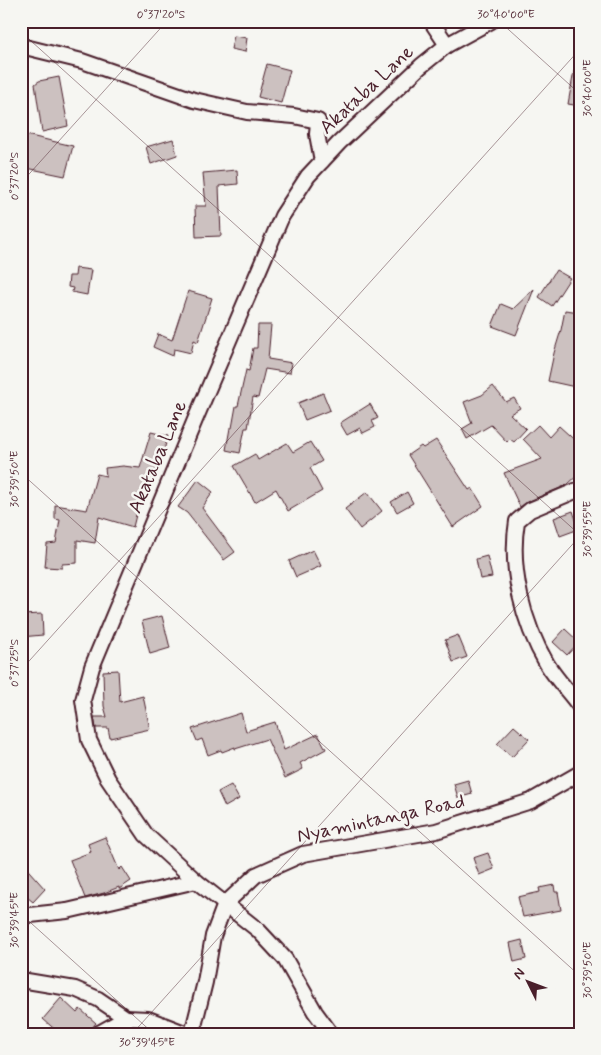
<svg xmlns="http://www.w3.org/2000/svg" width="601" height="1055" font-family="Mynerve,sans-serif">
<rect width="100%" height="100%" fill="#f6f6f2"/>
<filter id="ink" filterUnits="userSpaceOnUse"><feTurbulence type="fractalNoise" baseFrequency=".02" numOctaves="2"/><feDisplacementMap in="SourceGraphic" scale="10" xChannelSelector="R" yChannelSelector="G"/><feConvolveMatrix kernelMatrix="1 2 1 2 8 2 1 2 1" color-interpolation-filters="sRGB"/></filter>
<g filter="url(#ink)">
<g fill="#ccc1c0" stroke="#4a1f2b">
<polygon points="234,36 247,38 245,52 231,49"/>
<polygon points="267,64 290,70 281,103 258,97"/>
<polygon points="574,71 580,72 580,106 568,104"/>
<polygon points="59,77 68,126 42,132 35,84 39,81"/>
<polygon points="26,135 73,146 65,176 22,167"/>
<polygon points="173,139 177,155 151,164 146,147"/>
<polygon points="237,170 238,184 219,186 221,236 196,237 195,206 206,206 203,173"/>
<polygon points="76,268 91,270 87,295 72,292 73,288 68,287 69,276 75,276"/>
<polygon points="556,270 570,278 552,306 539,297"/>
<polygon points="534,289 516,335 492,326 501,304 513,309"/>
<polygon points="188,291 212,298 198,342 194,340 191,353 174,349 173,356 153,347 158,334 172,340"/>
<polygon points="565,310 580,312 578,330 580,331 580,388 548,381 554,353 561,330"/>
<polygon points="258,325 271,325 268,359 292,363 290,373 265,369 258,398 253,397 248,428 245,428 240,453 226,450 230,428 232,428 236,406 238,406 246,370 249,371 253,348 257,348"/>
<polygon points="493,386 506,402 514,398 520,408 510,414 526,429 514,442 510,439 507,442 491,425 467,439 462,429 472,423 464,402 482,395"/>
<polygon points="323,393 330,410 305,420 298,403"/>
<polygon points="370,404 378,418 372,421 375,427 363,433 360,428 347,435 340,423"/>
<polygon points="538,425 549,437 559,426 580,445 580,473 567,485 527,502 520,507 504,473 542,459 523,439"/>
<polygon points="151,432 168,436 158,471 155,470 150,489 143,487 133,527 99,517 95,543 77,540 77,563 62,564 62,568 45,567 47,544 56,543 60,520 55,519 55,505 87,510 97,474 106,476 105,468 123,466 140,468"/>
<polygon points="436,440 469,490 472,488 483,506 453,527 408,455 421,446 423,448"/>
<polygon points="310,442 322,461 310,468 322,491 288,511 276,489 255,502 234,466 255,454 258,460 287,443 293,452"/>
<polygon points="198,480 213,492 202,508 235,552 224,560 187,513 178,507"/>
<polygon points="367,492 382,511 360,529 345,509"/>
<polygon points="407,492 413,503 397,512 391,502"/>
<polygon points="573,511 579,529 560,536 554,518"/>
<polygon points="313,550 321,566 296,577 289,561"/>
<polygon points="487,556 492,577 480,579 476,559"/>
<polygon points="42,614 43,635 21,637 21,615"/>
<polygon points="162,616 170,648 150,654 142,621"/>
<polygon points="565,629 579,642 567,655 553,642"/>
<polygon points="458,635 467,657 453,662 445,640"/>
<polygon points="118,670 120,702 143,696 150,729 110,738 108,728 96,728 94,717 107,717 104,706 103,671"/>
<polygon points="241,713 246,731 275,722 284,750 318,734 326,749 300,763 303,769 285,778 267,739 235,749 235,747 222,752 221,750 208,755 202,739 197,741 192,729"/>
<polygon points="514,726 529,739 512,757 497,744"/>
<polygon points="468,780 472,794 458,798 454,784"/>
<polygon points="231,785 239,799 225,807 218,792"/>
<polygon points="105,837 119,870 122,867 131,881 119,889 119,887 104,893 85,898 70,860 91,852 88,844"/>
<polygon points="488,853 494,869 479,875 473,858"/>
<polygon points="21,862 45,889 33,902 21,892"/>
<polygon points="554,885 555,892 558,892 561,910 523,917 518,897 540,892 539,888"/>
<polygon points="522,940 526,959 514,962 510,943"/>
<polygon points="61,998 77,1013 80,1009 96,1023 87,1034 60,1034 43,1019"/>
</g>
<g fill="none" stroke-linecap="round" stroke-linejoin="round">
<g stroke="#4a1f2b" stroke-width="18">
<g id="minor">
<polyline points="431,21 447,45"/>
<polyline points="21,46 82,61 194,100 247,112 294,116 318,121 317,134 322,161"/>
<path d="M580,489l-50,21 -13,11c-8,48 6,102 30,143 9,15 23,29 33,43"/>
<polyline points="21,916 67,911 196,881"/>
<polyline points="21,980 75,989 98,999 126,1018"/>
<polyline points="99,1033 126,1018 148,1019 187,1034"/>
<polyline points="192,1034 205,982 213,936 225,904 256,875 303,854 436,831 531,801 580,773"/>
<polyline points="331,1034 315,1012 285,959 258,930 196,881 146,835 108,779 89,740 83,700 92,667 195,420 282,216 308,176 339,143 421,66 447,45 491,21"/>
</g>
</g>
<use href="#minor" stroke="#f6f6f2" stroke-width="14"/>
</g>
</g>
<path fill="none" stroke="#4a1f2b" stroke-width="1" stroke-opacity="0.45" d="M499,21l81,73M21,32l559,503M21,183l146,-162M21,473l559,503M21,670l559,-621M21,914l133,120M132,1034l448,-498M570,1034l10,-11"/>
<g text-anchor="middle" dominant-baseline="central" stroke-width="5" stroke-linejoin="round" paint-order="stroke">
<g font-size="20" fill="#4a1f2b" stroke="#f6f6f2">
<text transform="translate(367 90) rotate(-43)">Akataba Lane</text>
<text transform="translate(158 457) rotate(-67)">Akataba Lane</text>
<text transform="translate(381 819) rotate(-12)">Nyamintanga Road</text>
</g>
</g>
<rect width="601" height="1055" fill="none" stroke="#f6f6f2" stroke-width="55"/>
<g transform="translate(528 982) rotate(312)" stroke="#f6f6f2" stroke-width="4" paint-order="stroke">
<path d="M0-4L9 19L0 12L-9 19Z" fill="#4a1f2b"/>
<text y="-8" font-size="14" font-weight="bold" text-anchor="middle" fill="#4a1f2b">N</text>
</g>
<rect x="28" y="28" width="546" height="1000" fill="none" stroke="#4a1f2b" stroke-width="2"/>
<g font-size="12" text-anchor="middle" fill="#4a1f2b">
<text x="161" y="18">0°37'20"S</text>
<text x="506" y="18">30°40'00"E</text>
<text transform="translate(587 88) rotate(-90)" y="4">30°40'00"E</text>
<text transform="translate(14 176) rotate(-90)" y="4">0°37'20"S</text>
<text transform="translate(14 479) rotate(-90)" y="4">30°39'50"E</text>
<text transform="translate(587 529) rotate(-90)" y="4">30°39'55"E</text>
<text transform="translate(14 663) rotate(-90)" y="4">0°37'25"S</text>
<text transform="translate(14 920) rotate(-90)" y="4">30°39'45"E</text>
<text transform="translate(587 970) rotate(-90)" y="4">30°39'50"E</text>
<text x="147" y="1046">30°39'45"E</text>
</g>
</svg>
